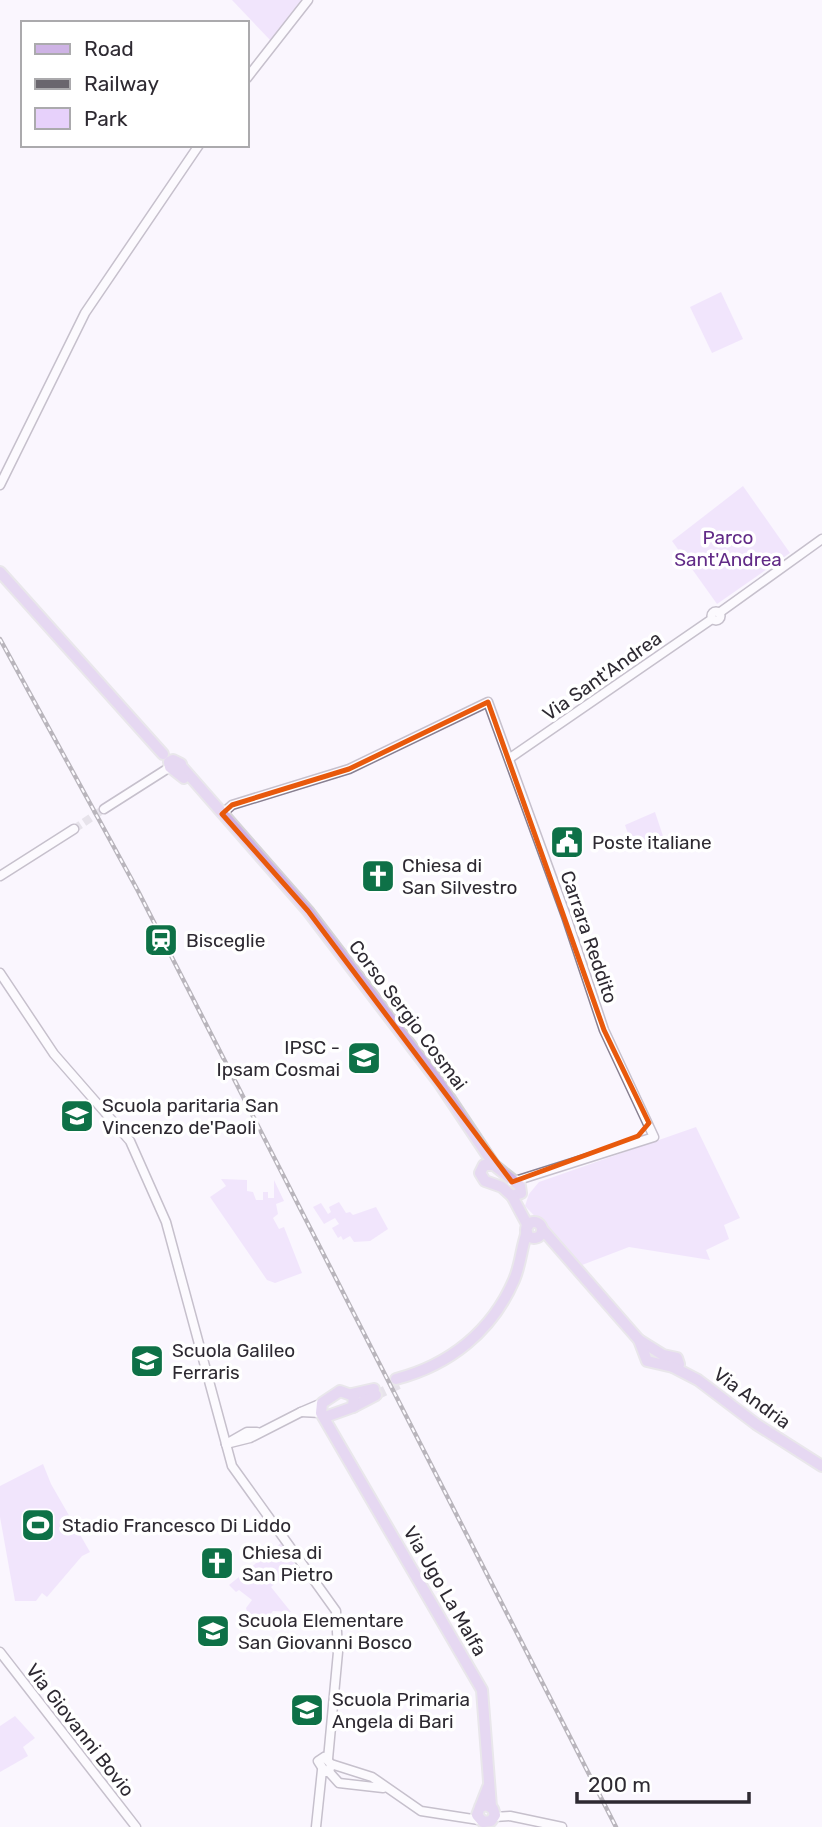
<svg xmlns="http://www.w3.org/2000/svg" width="822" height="1827" font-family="Rubik,sans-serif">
<rect width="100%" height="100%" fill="#faf6fe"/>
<g fill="#e7d1fb">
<polygon points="232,0 301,0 271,41"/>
<polygon points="721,292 743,339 712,353 690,307"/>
<polygon points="743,486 790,553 717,604 672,541"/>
<polygon points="655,812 665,842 634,852 625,825"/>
<polygon points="696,1127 740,1218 724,1225 729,1239 706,1250 710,1260 629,1247 582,1265 525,1206 529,1194 539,1182"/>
<polygon points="221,1179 247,1180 247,1191 253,1192 256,1200 263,1200 263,1192 268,1192 268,1198 274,1198 274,1180 284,1201 276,1204 278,1214 273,1218 279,1229 284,1227 302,1273 275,1283 267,1280 210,1197 226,1186"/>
<polygon points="339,1202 346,1213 350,1212 353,1215 376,1207 388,1229 370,1241 354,1242 350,1236 343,1240 341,1236 338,1238 332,1228 339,1224 335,1218 324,1224 313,1207 321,1203 328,1214 331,1212 329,1207"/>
<polygon points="43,1464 51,1484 90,1552 82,1556 47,1597 42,1593 36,1601 15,1601 0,1517 0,1486"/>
<polygon points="281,1543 295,1563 280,1573 282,1578 271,1587 291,1612 273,1611 265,1622 249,1619 246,1608 252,1600 239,1590 236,1592 229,1585"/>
<polygon points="15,1716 35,1738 23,1747 28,1756 0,1772 0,1726"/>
</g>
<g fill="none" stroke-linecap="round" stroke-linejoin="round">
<polyline stroke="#d1cdd5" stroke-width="8" stroke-dasharray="8 4" stroke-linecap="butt" points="74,829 104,809"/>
<polyline stroke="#d1cdd5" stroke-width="10" stroke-dasharray="10 5" stroke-linecap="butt" points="376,1395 399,1384"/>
<g stroke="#887f91" stroke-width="11">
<g id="minor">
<polyline points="247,78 308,0"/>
<polyline points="0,485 85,313 199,145"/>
<circle cx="716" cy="616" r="4.5"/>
<polyline points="719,613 822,539"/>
<polyline points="510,758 712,619"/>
<polyline points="104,809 170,767"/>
<polyline points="222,814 232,805 349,769 488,702 566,916 604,1030 654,1137 512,1182"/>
<polyline points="0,876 74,829"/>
<polyline points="0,973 54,1054 130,1141 166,1222 232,1466 336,1611 338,1652 328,1759"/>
<polyline points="321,1413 301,1412 322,1403"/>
<polyline points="226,1444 250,1438 301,1412"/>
<polyline points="226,1444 247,1432 257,1432"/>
<polyline points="0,1652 136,1827"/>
<polyline points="331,1764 329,1772 325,1772 318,1761 324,1757 331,1764 372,1777 421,1811 479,1820"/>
<polyline points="329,1772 339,1783 383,1788"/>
<polyline points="494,1817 510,1816 562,1827"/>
<polyline points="316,1827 322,1770"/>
</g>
</g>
<g stroke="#d5d4d6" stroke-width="14">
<g id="major">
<polyline points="0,572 163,754"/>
<polyline points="182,767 308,911 440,1084 494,1165"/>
<polyline points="178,771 181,764 173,760 169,762 170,767 184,778"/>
<polygon points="484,1165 494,1165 520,1186 521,1193 512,1196 502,1187 485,1181 480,1173"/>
<polyline points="512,1196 528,1226"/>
<circle cx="534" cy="1230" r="8"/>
<polyline points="543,1230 639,1340 663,1355 677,1358 679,1364 673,1367"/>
<polyline points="639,1340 647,1361 673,1367 698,1380 756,1424 822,1466"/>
<path d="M396,1379c54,-14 96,-48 118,-99 7,-16 7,-32 13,-48"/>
<polyline points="352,1394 374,1389"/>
<polyline points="353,1407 376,1395"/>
<polyline points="325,1417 353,1407 354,1396 340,1391 322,1403 321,1413 482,1690 491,1807"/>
<polyline points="480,1807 487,1805 493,1809 495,1815 491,1821 483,1822 477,1815 488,1787"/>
</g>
</g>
<use href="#minor" stroke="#fff" stroke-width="8"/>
<use href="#major" stroke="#ceb3e5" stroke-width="10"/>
<g stroke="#6a666e" stroke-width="4.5">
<polyline id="rail" points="0,639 138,891 616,1827"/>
</g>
<use href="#rail" stroke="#fff" stroke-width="2" stroke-dasharray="5" stroke-linecap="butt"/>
</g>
<path d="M0 0H822V1827H0ZM488,702l116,328 45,93 -11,13 -126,46 -204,-271 -86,-97 10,-9 117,-36z" fill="#faf6fe" fill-opacity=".55" fill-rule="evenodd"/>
<path fill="none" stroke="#e8590c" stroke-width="5" stroke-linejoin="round" d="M488,702l116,328 45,93 -11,13 -126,46 -204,-271 -86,-97 10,-9 117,-36z"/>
<defs>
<g id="civic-square" transform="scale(1.75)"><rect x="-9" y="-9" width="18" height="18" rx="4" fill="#0e7147" stroke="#fff"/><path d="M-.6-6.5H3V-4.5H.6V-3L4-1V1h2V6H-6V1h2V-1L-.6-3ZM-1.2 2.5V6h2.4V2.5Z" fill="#fff"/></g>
<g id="church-square" transform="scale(1.75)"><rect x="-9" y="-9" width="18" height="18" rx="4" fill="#0e7147" stroke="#fff"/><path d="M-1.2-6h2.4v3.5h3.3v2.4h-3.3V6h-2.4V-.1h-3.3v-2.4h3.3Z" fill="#fff"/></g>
<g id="station-square" transform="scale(1.75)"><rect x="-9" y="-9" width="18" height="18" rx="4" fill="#0e7147" stroke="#fff"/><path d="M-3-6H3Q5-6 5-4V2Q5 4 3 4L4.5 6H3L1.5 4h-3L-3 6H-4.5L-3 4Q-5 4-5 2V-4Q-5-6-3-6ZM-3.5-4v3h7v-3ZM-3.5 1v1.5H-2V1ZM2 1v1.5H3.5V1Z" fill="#fff"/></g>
<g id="school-square" transform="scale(1.75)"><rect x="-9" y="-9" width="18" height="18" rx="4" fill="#0e7147" stroke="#fff"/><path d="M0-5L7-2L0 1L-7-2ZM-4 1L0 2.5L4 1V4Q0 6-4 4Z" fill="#fff"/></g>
<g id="stadium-square" transform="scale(1.75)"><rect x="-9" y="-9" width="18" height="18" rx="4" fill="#0e7147" stroke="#fff"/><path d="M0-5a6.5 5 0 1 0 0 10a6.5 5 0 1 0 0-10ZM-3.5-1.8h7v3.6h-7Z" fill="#fff"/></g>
</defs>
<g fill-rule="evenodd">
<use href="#civic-square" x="567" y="842"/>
<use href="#church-square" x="378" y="876"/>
<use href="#station-square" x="161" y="940"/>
<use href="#school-square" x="364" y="1058"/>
<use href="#school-square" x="77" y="1116"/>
<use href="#school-square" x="147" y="1361"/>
<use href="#stadium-square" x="38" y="1525"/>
<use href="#church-square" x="217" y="1563"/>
<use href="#school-square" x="213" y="1631"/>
<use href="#school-square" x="307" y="1710"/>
</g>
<g text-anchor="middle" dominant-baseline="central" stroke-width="7" stroke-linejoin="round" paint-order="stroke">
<g font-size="19" fill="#622b87" stroke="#fff">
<text x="728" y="537">Parco<tspan x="728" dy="22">Sant'Andrea</tspan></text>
</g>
<g font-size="19" fill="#2e2a32" stroke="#fff">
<text transform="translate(602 676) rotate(-35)">Via Sant'Andrea</text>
<text transform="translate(589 937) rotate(71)">Carrara Reddito</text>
<text transform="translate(408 1015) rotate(53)">Corso Sergio Cosmai</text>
<text transform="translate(752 1398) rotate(36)">Via Andria</text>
<text transform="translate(445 1591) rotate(60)">Via Ugo La Malfa</text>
<text transform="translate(80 1730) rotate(52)">Via Giovanni Bovio</text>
</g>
<g font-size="19" fill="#2e2a32" stroke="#fff" text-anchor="start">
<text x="592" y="842">Poste italiane</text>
<text x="402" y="865">Chiesa di<tspan x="402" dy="22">San Silvestro</tspan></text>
<text x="186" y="940">Bisceglie</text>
<text x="340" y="1047" text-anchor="end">IPSC -<tspan x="340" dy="22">Ipsam Cosmai</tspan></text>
<text x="102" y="1105">Scuola paritaria San<tspan x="102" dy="22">Vincenzo de'Paoli</tspan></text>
<text x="172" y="1350">Scuola Galileo<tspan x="172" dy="22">Ferraris</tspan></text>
<text x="62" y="1525">Stadio Francesco Di Liddo</text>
<text x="242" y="1552">Chiesa di<tspan x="242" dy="22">San Pietro</tspan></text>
<text x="238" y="1620">Scuola Elementare<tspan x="238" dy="22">San Giovanni Bosco</tspan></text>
<text x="332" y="1699">Scuola Primaria<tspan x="332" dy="22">Angela di Bari</tspan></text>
</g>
</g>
<rect x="21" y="21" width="228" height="126" fill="#ffffff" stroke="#abaaad" stroke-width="2"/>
<rect x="35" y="44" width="35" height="10" fill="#ceb3e5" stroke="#abaaad" stroke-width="2"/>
<text x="84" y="56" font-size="21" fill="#2e2a32">Road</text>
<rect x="35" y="79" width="35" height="10" fill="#6a666e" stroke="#abaaad" stroke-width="2"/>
<text x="84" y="91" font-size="21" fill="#2e2a32">Railway</text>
<rect x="35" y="108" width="35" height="21" fill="#e7d1fb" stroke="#abaaad" stroke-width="2"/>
<text x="84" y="126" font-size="21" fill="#2e2a32">Park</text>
<path d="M577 1792v10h172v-10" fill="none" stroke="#2e2a32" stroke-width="3.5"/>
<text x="588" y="1792" font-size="21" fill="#2e2a32" stroke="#ffffff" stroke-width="5" paint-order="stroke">200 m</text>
</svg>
